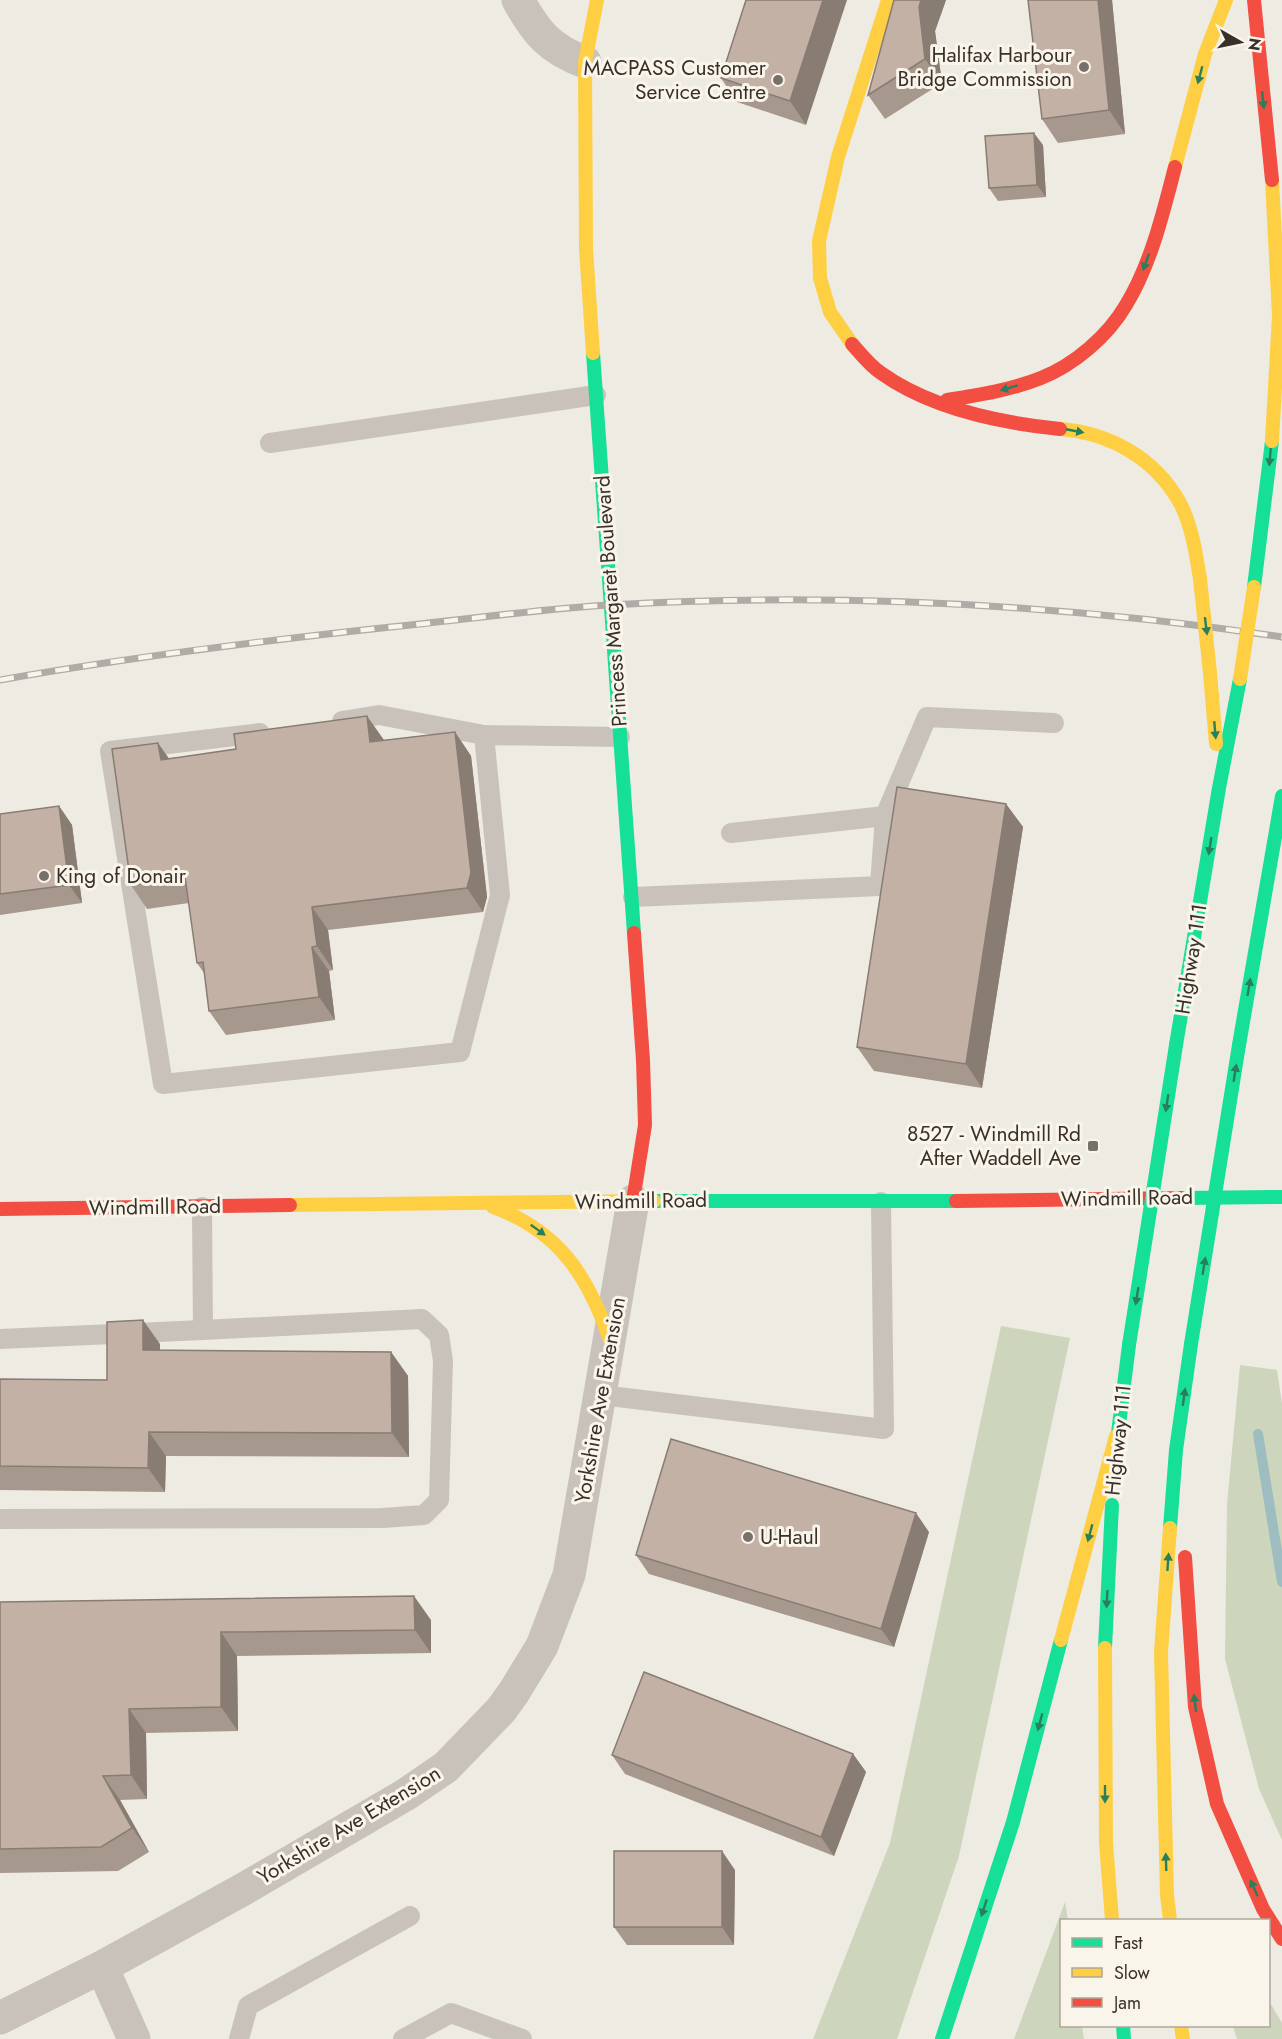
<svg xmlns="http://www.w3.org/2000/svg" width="1282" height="2039" font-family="Jost,sans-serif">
<rect width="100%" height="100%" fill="#eeebe3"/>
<g fill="#cdd5bc">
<polygon points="1001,1326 1070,1338 959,1856 897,2039 813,2039 890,1843"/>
<polygon points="1240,1365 1277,1370 1282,1404 1282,1840 1259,1789 1225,1659 1227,1505"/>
<polygon points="1065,1902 1068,1920 1062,1920 1062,2026 1082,2026 1084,2039 1014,2039"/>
<polygon points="1269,2001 1282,2023 1282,2039 1237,2039 1233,2026 1268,2026"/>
</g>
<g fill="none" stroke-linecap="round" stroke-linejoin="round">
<polyline stroke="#9ebdc0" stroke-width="10" points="1258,1434 1282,1582"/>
<g stroke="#c8c2bb" stroke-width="20">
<polyline points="270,443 596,395"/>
<polyline points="342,721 379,715 484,735"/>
<polyline points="260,733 110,751 163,1084 460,1052 500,895 484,735 620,737"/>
<polyline points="731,833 885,816 927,717 1054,723"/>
<polyline points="633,897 880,886 885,816"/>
<polyline points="0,1339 203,1330"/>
<polyline points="601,1395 884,1429 881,1202"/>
<polyline points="0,1519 383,1518 424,1515 439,1500 443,1361 439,1335 422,1319 203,1330 202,1207"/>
<polyline points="239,2039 248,2006 410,1916"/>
<polyline points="403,2039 451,2013 522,2039"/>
</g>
<g stroke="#c8c2bb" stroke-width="33">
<path d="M518,0c18,32 31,49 67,62"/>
<polyline points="102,1967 134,2039"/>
<polyline points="0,2018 102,1967 242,1890 405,1795 446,1767 501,1710 514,1692 542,1646 569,1575 633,1201"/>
</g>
<g stroke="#16e098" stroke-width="14">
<polyline points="593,353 634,933"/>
<polyline points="1254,587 1272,441"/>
<polyline points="1176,1045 1219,788 1240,679"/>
<polyline points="1239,1045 1282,796"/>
<polyline points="1183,1198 1282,1197"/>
<polyline points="654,1201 956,1201"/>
<polyline points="1115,1457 1129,1345"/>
<polyline points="1170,1528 1176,1450 1191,1344"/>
<polyline points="1105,1648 1112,1505"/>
<polyline points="1123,2026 1124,2039"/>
<polyline points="942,2039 1013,1822 1061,1640"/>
</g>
<g stroke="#ffcf43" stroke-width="14">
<polyline points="1175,167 1205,54 1226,0"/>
<polyline points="852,344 830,312 820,278 819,241 838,157 888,0"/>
<polyline points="593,353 586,249 585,62 597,0"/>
<path d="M1060,429c50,4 95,29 120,74 12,23 16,51 20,76"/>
<polyline points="1272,441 1279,316 1272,180"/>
<polyline points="1210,673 1216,744"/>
<polyline points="290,1205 654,1201"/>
<path d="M493,1207c66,24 95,69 117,133"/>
<polyline points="1061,1640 1116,1436"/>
<polyline points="1105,1648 1106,1843 1112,1920"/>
<polyline points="1170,1920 1167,1895 1161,1652 1170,1528"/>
<polyline points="1181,2026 1183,2039"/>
</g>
<g stroke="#f24e42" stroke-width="14">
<polyline points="1254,0 1272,180"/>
<path d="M852,344c9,10 18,22 29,29 49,35 120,50 179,56"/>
<path d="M947,400c32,-5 64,-10 94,-22 33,-13 67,-42 85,-73 25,-41 37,-92 49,-138"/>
<polyline points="633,1201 645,1125 643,1060 634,933"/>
<polyline points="956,1201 1183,1198"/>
<polyline points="0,1209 290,1205"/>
<polyline points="1185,1557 1195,1707 1217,1804 1263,1909 1282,1939"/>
</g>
<g stroke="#afaba6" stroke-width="7">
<path id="rail" d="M0,680c130,-23 260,-39 391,-53 73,-7 146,-18 219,-22 225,-13 450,-1 672,32"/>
</g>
<use href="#rail" stroke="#faf5eb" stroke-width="4.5" stroke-dasharray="14" stroke-linecap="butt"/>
<g stroke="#16e098" stroke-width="14">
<polyline points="1191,1344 1239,1045"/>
<polyline points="1129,1345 1176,1045"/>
</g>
<g stroke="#ffcf43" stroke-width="14">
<polyline points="1200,579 1210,673"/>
<polyline points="1240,679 1254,587"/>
</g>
</g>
<g fill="#a7988d">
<polygon points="746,0 806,125 737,102 721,78"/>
<polygon points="894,0 946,0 935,31 942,83 885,119 868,95"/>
<polygon points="1028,0 1112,0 1125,134 1058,143 1042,119"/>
<polygon points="1043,145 1046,197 998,201 989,188"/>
<polygon points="455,732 471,756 487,897 483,912 328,930 333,970 329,971 335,1020 226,1035 209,1011 204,973 197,963 189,903 147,909 131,885 169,758 384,740"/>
<polygon points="1006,804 1023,827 982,1088 874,1071 857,1047"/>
<polygon points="59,806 72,825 82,903 0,915 0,814"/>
<polygon points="160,1344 160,1350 391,1352 408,1376 409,1457 166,1456 165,1492 0,1490 0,1379 107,1380"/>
<polygon points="929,1532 894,1647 649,1574 636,1555"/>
<polygon points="0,1602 431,1620 431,1653 237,1656 238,1731 146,1733 147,1799 120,1800 149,1852 118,1871 0,1873"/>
<polygon points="853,1754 866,1772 834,1856 625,1774 612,1755"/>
<polygon points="735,1870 734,1945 627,1945 614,1927"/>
</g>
<g fill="#887c73">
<polygon points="823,0 847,0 806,125 790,101"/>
<polygon points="921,0 946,0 935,31 942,83 925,59 919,7"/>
<polygon points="1098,0 1112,0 1125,134 1109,110"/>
<polygon points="1034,133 1043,145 1046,197 1037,185"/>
<polygon points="367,716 384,740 370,742"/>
<polygon points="455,732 471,756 487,897 483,912 467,888"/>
<polygon points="158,743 175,767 161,760"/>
<polygon points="1006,804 1023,827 982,1088 966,1064"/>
<polygon points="59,806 72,825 82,903 69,885"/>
<polygon points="312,907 328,930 333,970 317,946"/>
<polygon points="312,947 329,971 335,1020 319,997"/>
<polygon points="143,1320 160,1344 160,1374 143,1350"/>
<polygon points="391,1352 408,1376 409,1457 392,1433"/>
<polygon points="149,1432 166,1456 165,1492 148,1468"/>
<polygon points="916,1513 929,1532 894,1647 881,1629"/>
<polygon points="414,1596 431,1620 431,1653 415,1630"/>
<polygon points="221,1632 237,1656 238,1731 221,1707"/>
<polygon points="129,1709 146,1733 147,1799 131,1775"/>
<polygon points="853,1754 866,1772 834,1856 821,1837"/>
<polygon points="103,1776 120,1800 149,1852 132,1828"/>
<polygon points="722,1851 735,1870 734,1945 722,1927"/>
</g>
<g fill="#c2b1a4" stroke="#887c73" stroke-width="1.5">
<polygon points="746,0 823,0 790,101 721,78"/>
<polygon points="894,0 921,0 919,7 925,59 868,95"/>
<polygon points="1028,0 1098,0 1109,110 1042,119"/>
<polygon points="1034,133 1037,185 989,188 985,136"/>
<polygon points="367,716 370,742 455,732 471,873 467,888 312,907 317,946 312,947 319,997 209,1011 203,962 197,963 185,877 131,885 112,749 158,743 161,760 236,749 234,734"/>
<polygon points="897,787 1006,804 966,1064 857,1047"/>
<polygon points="59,806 69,885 0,894 0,814"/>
<polygon points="143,1320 143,1350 391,1352 392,1433 149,1432 148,1468 0,1466 0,1379 107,1380 107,1322"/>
<polygon points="671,1439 916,1513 881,1629 636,1555"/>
<polygon points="414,1596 415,1630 221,1632 221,1707 129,1709 131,1775 103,1776 132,1828 101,1847 0,1849 0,1602"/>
<polygon points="644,1672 853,1754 821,1837 612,1755"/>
<rect x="614" y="1851" width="108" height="76"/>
</g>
<defs><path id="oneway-solid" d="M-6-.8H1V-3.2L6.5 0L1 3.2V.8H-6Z" transform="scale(1.5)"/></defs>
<g fill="#297f5b">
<use href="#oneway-solid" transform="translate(1200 75) rotate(105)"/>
<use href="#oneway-solid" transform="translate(1263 100) rotate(84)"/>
<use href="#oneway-solid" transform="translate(1146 262) rotate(110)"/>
<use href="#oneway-solid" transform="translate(1009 388) rotate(163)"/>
<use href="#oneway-solid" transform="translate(1075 431) rotate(11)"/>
<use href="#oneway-solid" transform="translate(1270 457) rotate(95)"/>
<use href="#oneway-solid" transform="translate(1206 626) rotate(83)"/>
<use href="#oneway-solid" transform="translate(1215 730) rotate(85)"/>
<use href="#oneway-solid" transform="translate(1210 846) rotate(99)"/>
<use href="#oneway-solid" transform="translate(1249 987) rotate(-80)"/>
<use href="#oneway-solid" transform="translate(1235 1073) rotate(-81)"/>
<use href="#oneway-solid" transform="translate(1167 1103) rotate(99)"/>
<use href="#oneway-solid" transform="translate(538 1230) rotate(36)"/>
<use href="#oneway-solid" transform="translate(1204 1266) rotate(-81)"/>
<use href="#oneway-solid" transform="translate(1137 1296) rotate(99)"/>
<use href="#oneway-solid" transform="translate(1184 1397) rotate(-82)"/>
<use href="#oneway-solid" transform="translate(1090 1533) rotate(105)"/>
<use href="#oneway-solid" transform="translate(1168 1562) rotate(-86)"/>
<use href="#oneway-solid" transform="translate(1107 1599) rotate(93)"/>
<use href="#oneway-solid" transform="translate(1195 1703) rotate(-97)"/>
<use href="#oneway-solid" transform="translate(1040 1722) rotate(105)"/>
<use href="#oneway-solid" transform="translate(1105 1794) rotate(90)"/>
<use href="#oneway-solid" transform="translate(1166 1862) rotate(-92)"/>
<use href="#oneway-solid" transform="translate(1254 1888) rotate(-114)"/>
<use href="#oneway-solid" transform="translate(984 1908) rotate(108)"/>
</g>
<g fill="#78716a" stroke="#faf5eb" stroke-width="2">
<circle cx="1084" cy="67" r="6"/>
<circle cx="778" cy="80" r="6"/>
<circle cx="44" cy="876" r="6"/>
<rect x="1087" y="1140" width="12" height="12" rx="3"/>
<circle cx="748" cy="1537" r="6"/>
</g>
<g text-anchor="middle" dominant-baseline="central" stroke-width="6" stroke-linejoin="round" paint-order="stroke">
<g font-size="21" fill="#393029" stroke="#faf5eb" text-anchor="end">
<text x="1072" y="55">Halifax Harbour<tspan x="1072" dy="24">Bridge Commission</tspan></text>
<text x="766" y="68">MACPASS Customer<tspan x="766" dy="24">Service Centre</tspan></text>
<text x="56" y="876" text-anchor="start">King of Donair</text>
<text x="1081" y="1134">8527 - Windmill Rd<tspan x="1081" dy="24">After Waddell Ave</tspan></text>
<text x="760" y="1537" text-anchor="start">U-Haul</text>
</g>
<g font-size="21" fill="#393029" stroke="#faf5eb">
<text transform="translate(611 601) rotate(-94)">Princess Margaret Boulevard</text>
<text transform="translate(1191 959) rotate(-81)">Highway 111</text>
<text transform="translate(1127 1198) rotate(-1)">Windmill Road</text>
<text transform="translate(641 1201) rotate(-1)">Windmill Road</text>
<text transform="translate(155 1207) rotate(-1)">Windmill Road</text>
<text transform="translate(600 1400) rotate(-80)">Yorkshire Ave Extension</text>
<text transform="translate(1118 1440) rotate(-84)">Highway 111</text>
<text transform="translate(349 1825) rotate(-31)">Yorkshire Ave Extension</text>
</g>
</g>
<rect x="1060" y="1919" width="210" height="108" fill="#faf5eb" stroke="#ada69d" stroke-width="1.5"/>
<rect x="1072" y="1938" width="30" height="9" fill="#16e098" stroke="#ada69d" stroke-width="1.5"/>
<text x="1114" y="1949" font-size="18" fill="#393029">Fast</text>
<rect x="1072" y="1968" width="30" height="9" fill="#ffcf43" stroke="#ada69d" stroke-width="1.5"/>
<text x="1114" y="1979" font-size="18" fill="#393029">Slow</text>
<rect x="1072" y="1998" width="30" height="9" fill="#f24e42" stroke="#ada69d" stroke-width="1.5"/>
<text x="1114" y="2009" font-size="18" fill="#393029">Jam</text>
<g transform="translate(1240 42) rotate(99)" stroke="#faf5eb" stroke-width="4.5" paint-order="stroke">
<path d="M0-4.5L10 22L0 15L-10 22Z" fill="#393029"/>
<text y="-9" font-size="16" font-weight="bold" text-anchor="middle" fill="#393029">N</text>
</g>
</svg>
